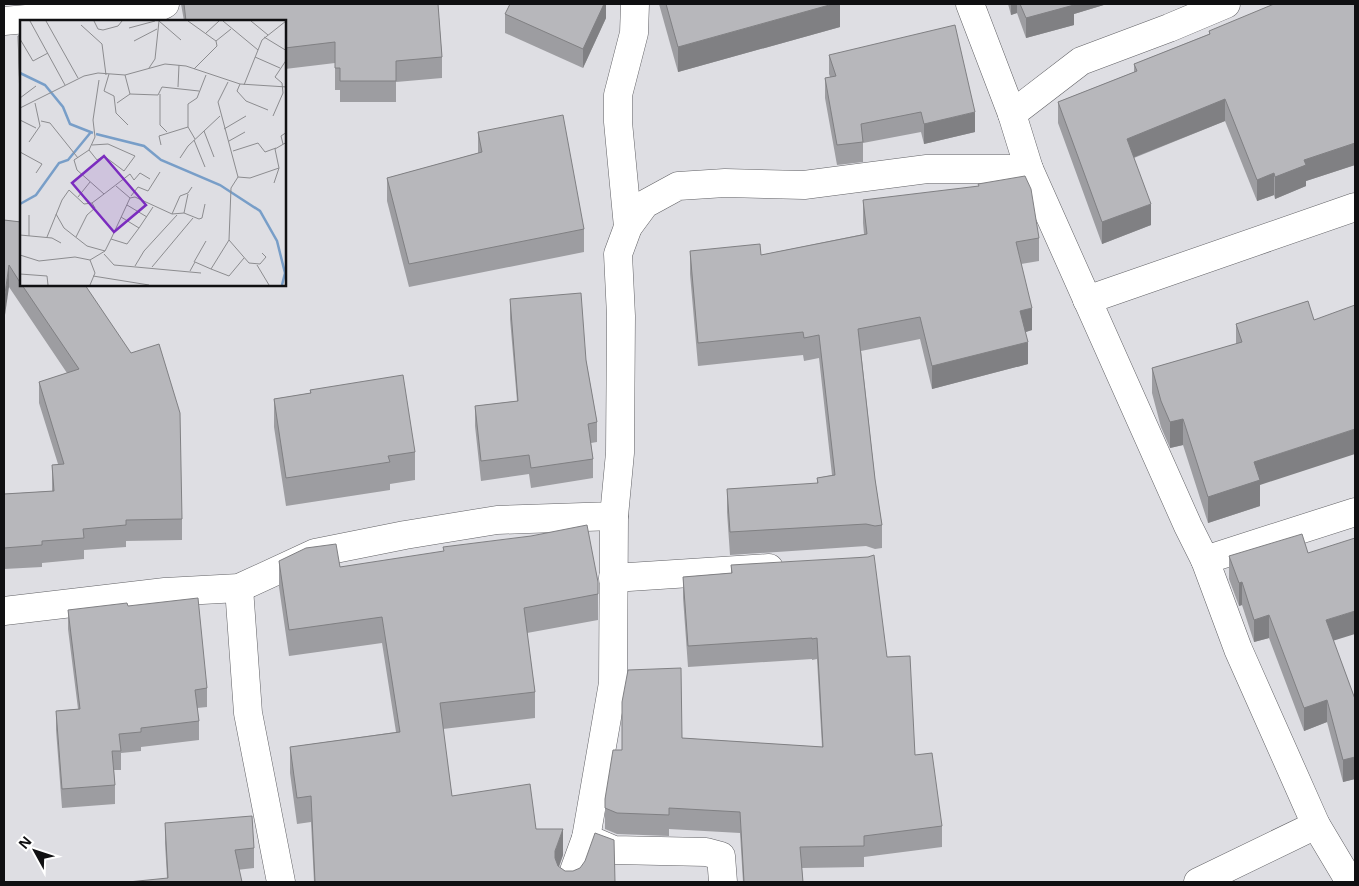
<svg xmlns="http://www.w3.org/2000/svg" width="1359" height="886" font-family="'Noto Sans',sans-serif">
<rect width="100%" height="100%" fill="#dedee3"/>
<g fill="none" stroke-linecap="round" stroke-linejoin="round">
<g stroke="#616165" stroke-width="29">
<g id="street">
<polyline points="970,4 1012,114"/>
<polyline points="4,21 159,7 165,4"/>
<polyline points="1029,169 1012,114 1081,61 1169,28 1226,4"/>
<polyline points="628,227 618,122 618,95 634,33 635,4"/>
<polyline points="1087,300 1355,207"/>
<polyline points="1205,560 1355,512"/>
<polyline points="613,578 769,568"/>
<polyline points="239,588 248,713 281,882"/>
<polyline points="4,611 165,592 239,588 315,553 405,535 497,520 614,516 620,453 621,316 618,254 628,227 645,204 678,186 725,183 804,185 927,169 1029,169 1188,526 1205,560 1238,649 1316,825 1350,882"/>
<polyline points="586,838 613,683 614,516"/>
<polyline points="570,882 586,838 614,850 706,852 721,856 723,882"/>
<polyline points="1198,882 1316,825"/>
</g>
</g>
<use href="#street" stroke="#fff" stroke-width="28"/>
</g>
<g fill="#9d9da1">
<polygon points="181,4 438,4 442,57 442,78 396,82 396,102 340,102 340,90 335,90 335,63 285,69 285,21 184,21"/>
<polygon points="606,4 606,18 583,68 505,33 505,14"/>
<polygon points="659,4 840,4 840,27 678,72"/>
<polygon points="1008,4 1107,4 1074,14 1074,25 1026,38 1017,13 1011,15"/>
<polygon points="1355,4 1355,165 1306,181 1306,186 1275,199 1274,195 1257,201 1225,121 1134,158 1151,225 1102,244 1058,123 1058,102 1134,72 1134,64 1209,34 1209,31"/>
<polygon points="21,35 21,140 18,57 18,36"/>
<polygon points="829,55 975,132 924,144 921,132 863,143 863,162 837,165 825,98 825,78 830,77 829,74"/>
<polygon points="478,132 584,229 584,252 409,287 387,201 387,178 478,153"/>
<polygon points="863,200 1039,238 1039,261 1021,264 1032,330 1025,332 1028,364 932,389 920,339 861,351 875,479 882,525 882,548 875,549 866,546 730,555 727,512 727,489 817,484 817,478 832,475 819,358 804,361 803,355 698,366 690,274 690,251 761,255 864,234 863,223"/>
<polygon points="4,220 21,222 21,285 85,285 182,519 182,540 126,541 126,547 84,550 84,559 42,563 42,567 4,569 4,494 52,491 52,465 58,464 39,403 39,382 67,373 9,287"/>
<polygon points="510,299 586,360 597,422 597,442 591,443 593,459 593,478 531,488 529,474 481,481 475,426 475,406 517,401 510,319"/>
<polygon points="1308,301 1260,485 1260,506 1208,523 1183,445 1170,448 1161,427 1152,393 1152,368 1236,344 1236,324"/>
<polygon points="310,390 415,452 415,480 390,484 390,490 286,506 274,427 274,399 310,393"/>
<polygon points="1229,556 1333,641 1355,699 1355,779 1343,782 1327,722 1304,731 1269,638 1254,642 1242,605 1239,606 1229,579"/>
<polygon points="279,561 340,567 598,582 598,620 527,633 535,692 535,718 443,729 452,796 536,829 563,855 559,867 565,871 615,882 314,882 311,822 297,824 290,773 290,747 396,732 382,643 289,656 279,587"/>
<polygon points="731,565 887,657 915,755 942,826 942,847 864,857 864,867 802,868 803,882 743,882 740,833 669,829 669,836 617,834 605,829 605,799 622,750 682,738 822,747 817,659 812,660 812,659 688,667 683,598 683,577 731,573"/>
<polygon points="128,606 207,688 207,707 197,708 199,721 199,740 141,747 141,751 121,753 121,770 114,770 115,785 115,804 62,808 56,730 56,711 78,709 68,629 68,610"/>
<polygon points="165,823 254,848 254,868 167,878 165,843"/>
</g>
<g fill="#808083">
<polygon points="604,4 606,4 606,18 583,68 583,49"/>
<polygon points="833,4 840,4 840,27 678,72 678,47"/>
<polygon points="1011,4 1017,4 1017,13 1011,15"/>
<polygon points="1071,4 1107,4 1074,14 1074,25 1026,38 1026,18"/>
<polygon points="1225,99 1225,121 1127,160 1127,139"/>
<polygon points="975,112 975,132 924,144 924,124"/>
<polygon points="1355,143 1355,165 1306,181 1306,186 1275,199 1275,177 1304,160"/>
<polygon points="1274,173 1274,195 1257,201 1257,180"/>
<polygon points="1151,204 1151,225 1102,244 1102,222"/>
<polygon points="9,265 9,287 4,322 4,301"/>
<polygon points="1032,308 1032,330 1020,334 1020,311"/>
<polygon points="1028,342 1028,364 932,389 932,366"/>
<polygon points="1183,419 1183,445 1170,448 1170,422"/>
<polygon points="1355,429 1355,454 1260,485 1260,506 1208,523 1208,497 1254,462"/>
<polygon points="1242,582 1242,605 1239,606 1239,583"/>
<polygon points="1355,611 1355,634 1326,643 1326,620"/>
<polygon points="1269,615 1269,638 1254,642 1254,620"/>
<polygon points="1327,700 1327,722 1304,731 1304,708"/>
<polygon points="1355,757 1355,779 1343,782 1343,760"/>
<polygon points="563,829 563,855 555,877 555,851"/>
</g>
<g fill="#b7b7bb" stroke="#808083">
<polygon points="184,4 438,4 442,57 396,61 396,81 340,81 340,68 335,68 335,42 285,48 285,21 186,21"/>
<polygon points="510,4 604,4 583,49 505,14"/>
<polygon points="666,4 833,4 678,47"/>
<polygon points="1020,4 1073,4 1074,5 1026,18"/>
<polygon points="1274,4 1355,4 1355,143 1304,160 1306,165 1275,177 1274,173 1257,180 1225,99 1127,139 1151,204 1102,222 1058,102 1137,71 1134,64 1210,34 1209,31"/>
<polygon points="955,25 975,112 924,124 921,112 861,124 863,142 837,145 825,78 836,76 829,55"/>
<polygon points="21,35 21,119 18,36"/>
<polygon points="563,115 584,229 409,264 387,178 482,152 478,132"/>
<polygon points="1025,176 1031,189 1039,238 1016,242 1032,308 1020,311 1028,342 932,366 920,317 858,329 875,479 882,525 875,526 866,524 730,532 727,489 818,483 817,478 835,475 819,335 804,338 803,332 698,343 690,251 760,244 761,255 867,234 863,200 979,186 978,184"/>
<polygon points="4,220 21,222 21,284 9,265 4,301"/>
<polygon points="22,285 85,285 131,353 159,344 180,413 182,519 126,520 126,525 83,529 84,538 42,541 42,545 4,548 4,494 54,491 52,465 64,464 39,382 79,369"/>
<polygon points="581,293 586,360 597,422 588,424 593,459 531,468 529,455 481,461 475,406 518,401 510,299"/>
<polygon points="1308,301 1314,320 1355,305 1355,429 1254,462 1260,480 1208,497 1183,419 1170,422 1161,401 1152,368 1242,342 1236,324"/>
<polygon points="403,375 415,452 388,456 390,462 286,478 274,399 311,393 310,390"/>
<polygon points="587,525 598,582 598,594 524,608 535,692 440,703 452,796 530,784 536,829 563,829 555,851 555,858 558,866 565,871 573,871 580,868 585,861 595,833 614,840 615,882 315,882 311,796 297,798 290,747 400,732 382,617 289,630 279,561 306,548 336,544 340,567 444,551 443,547 531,536"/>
<polygon points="1302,534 1308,553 1355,538 1355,611 1326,620 1355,699 1355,757 1343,760 1327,700 1304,708 1269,615 1254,620 1242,582 1239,583 1229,556"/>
<polygon points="874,555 887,657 910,656 915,755 932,753 942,826 864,836 864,846 800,847 803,882 744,882 740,812 669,808 669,815 617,813 605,808 605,799 613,750 622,750 622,702 628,670 681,668 682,738 823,747 817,638 812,639 812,638 688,646 683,577 732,573 731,565 868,557"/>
<polygon points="198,598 207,688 195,690 199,721 141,728 141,732 119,734 121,751 112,751 115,785 62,789 56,711 80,709 68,610 127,603 128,606"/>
<polygon points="252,816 254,848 235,850 242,882 128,882 168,878 165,823"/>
</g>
<g transform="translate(20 20)">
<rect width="266" height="266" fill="#dedee3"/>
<path fill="none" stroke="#789ec8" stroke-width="2.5" d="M0,53l25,12 18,22 7,17 23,9M76,114l48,12 17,14 59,25 40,26 17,30 8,32 -3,12M0,184l16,-9 23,-32 9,-3 23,-28"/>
<path fill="none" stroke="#8c8c8f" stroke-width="1" d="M10,1l35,64M26,1l32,57M74,1l4,8 5,1 15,-4 4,-5M139,1l22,19M168,1l28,20 15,-12M203,1l35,29M231,1l17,14M61,5l21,19 4,31M109,8l26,-7M186,13l13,-12M244,17l23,14M0,19l13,22 15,-8M114,21l23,-12M235,37l25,11M129,48l6,-9 4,-38M174,49l23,-23 -1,-5M89,54l-5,17 10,5 2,17 12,12M208,62l-10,20 20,75 -7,11 -2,52 20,23 11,1 6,-7 -4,-4M220,64l-3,7 9,10 22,9M224,65l18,-45 24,-19M158,67l1,-22M110,74l28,1 4,-8 37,4M140,74v31l7,7M0,78l16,-12M97,83l13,-9 -5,-19M0,88l64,-32 14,-3 27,2 40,-11 21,2 54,18 47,3M253,96l10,-23 -1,-10 -7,-6 12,-18M0,100l16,8M21,101l9,2 28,35M204,109l22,-13M184,111l10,26M175,119l-7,-12v-23l9,-6 9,-23M174,120l11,27M209,121l16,-9M9,122l11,-16 -5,-23M263,124l-2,-8 6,-4M72,125l16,-1 27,12 -11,15 -20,-15 -7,4 -8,-10 -15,10 3,10 27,24 26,-20 4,6 6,-7 10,6M141,125l-2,-9 29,-9M69,130l6,-13 -2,-17 6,-40M213,131l25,-8 7,9 11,-4M0,132l22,12 -6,9M160,138l8,-12 32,-30M218,157l12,1 29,-10M254,163l5,-15 -4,-19 12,-7M96,166l14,12 -19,41 16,5 12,-16M111,176l7,-9 10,4 12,-19M58,177l12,-15M110,178l5,-1 37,17 12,-1 15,6 3,-1 3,-14M72,183l12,-9M107,185l20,12M164,193l4,-19M36,194l8,14 23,18 18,5 6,-12M152,194l8,-18 8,-3 4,-6M101,197l18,11 14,-21M0,215l32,3 9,5M9,216v-21M27,217l15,-37 7,-10 15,14 8,-1 3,5 -8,7 -11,22M84,234l10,11 87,8M0,235l19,6 36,-4 15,3 15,-9M70,240l5,13 -5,12M174,242l12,-21M237,245l12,20M115,246l9,-15 33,-36M132,247l41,-49M191,249l18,7 15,-18M170,251l5,-9 16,7 18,-29M0,254l27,2 1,9M73,256l56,9"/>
<path fill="#7b2cbf" fill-opacity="0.15" stroke="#7b2cbf" stroke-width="2.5" d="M84,136l42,49 -32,27 -42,-49z"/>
<rect width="266" height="266" fill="none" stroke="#101012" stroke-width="2.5"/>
</g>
<rect width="1359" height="886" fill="none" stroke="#101012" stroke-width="10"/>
<g transform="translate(35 851) rotate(310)" stroke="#ffffff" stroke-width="4" paint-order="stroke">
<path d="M0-4L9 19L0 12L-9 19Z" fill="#101012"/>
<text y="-8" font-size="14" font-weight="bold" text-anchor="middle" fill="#101012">N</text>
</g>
</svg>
